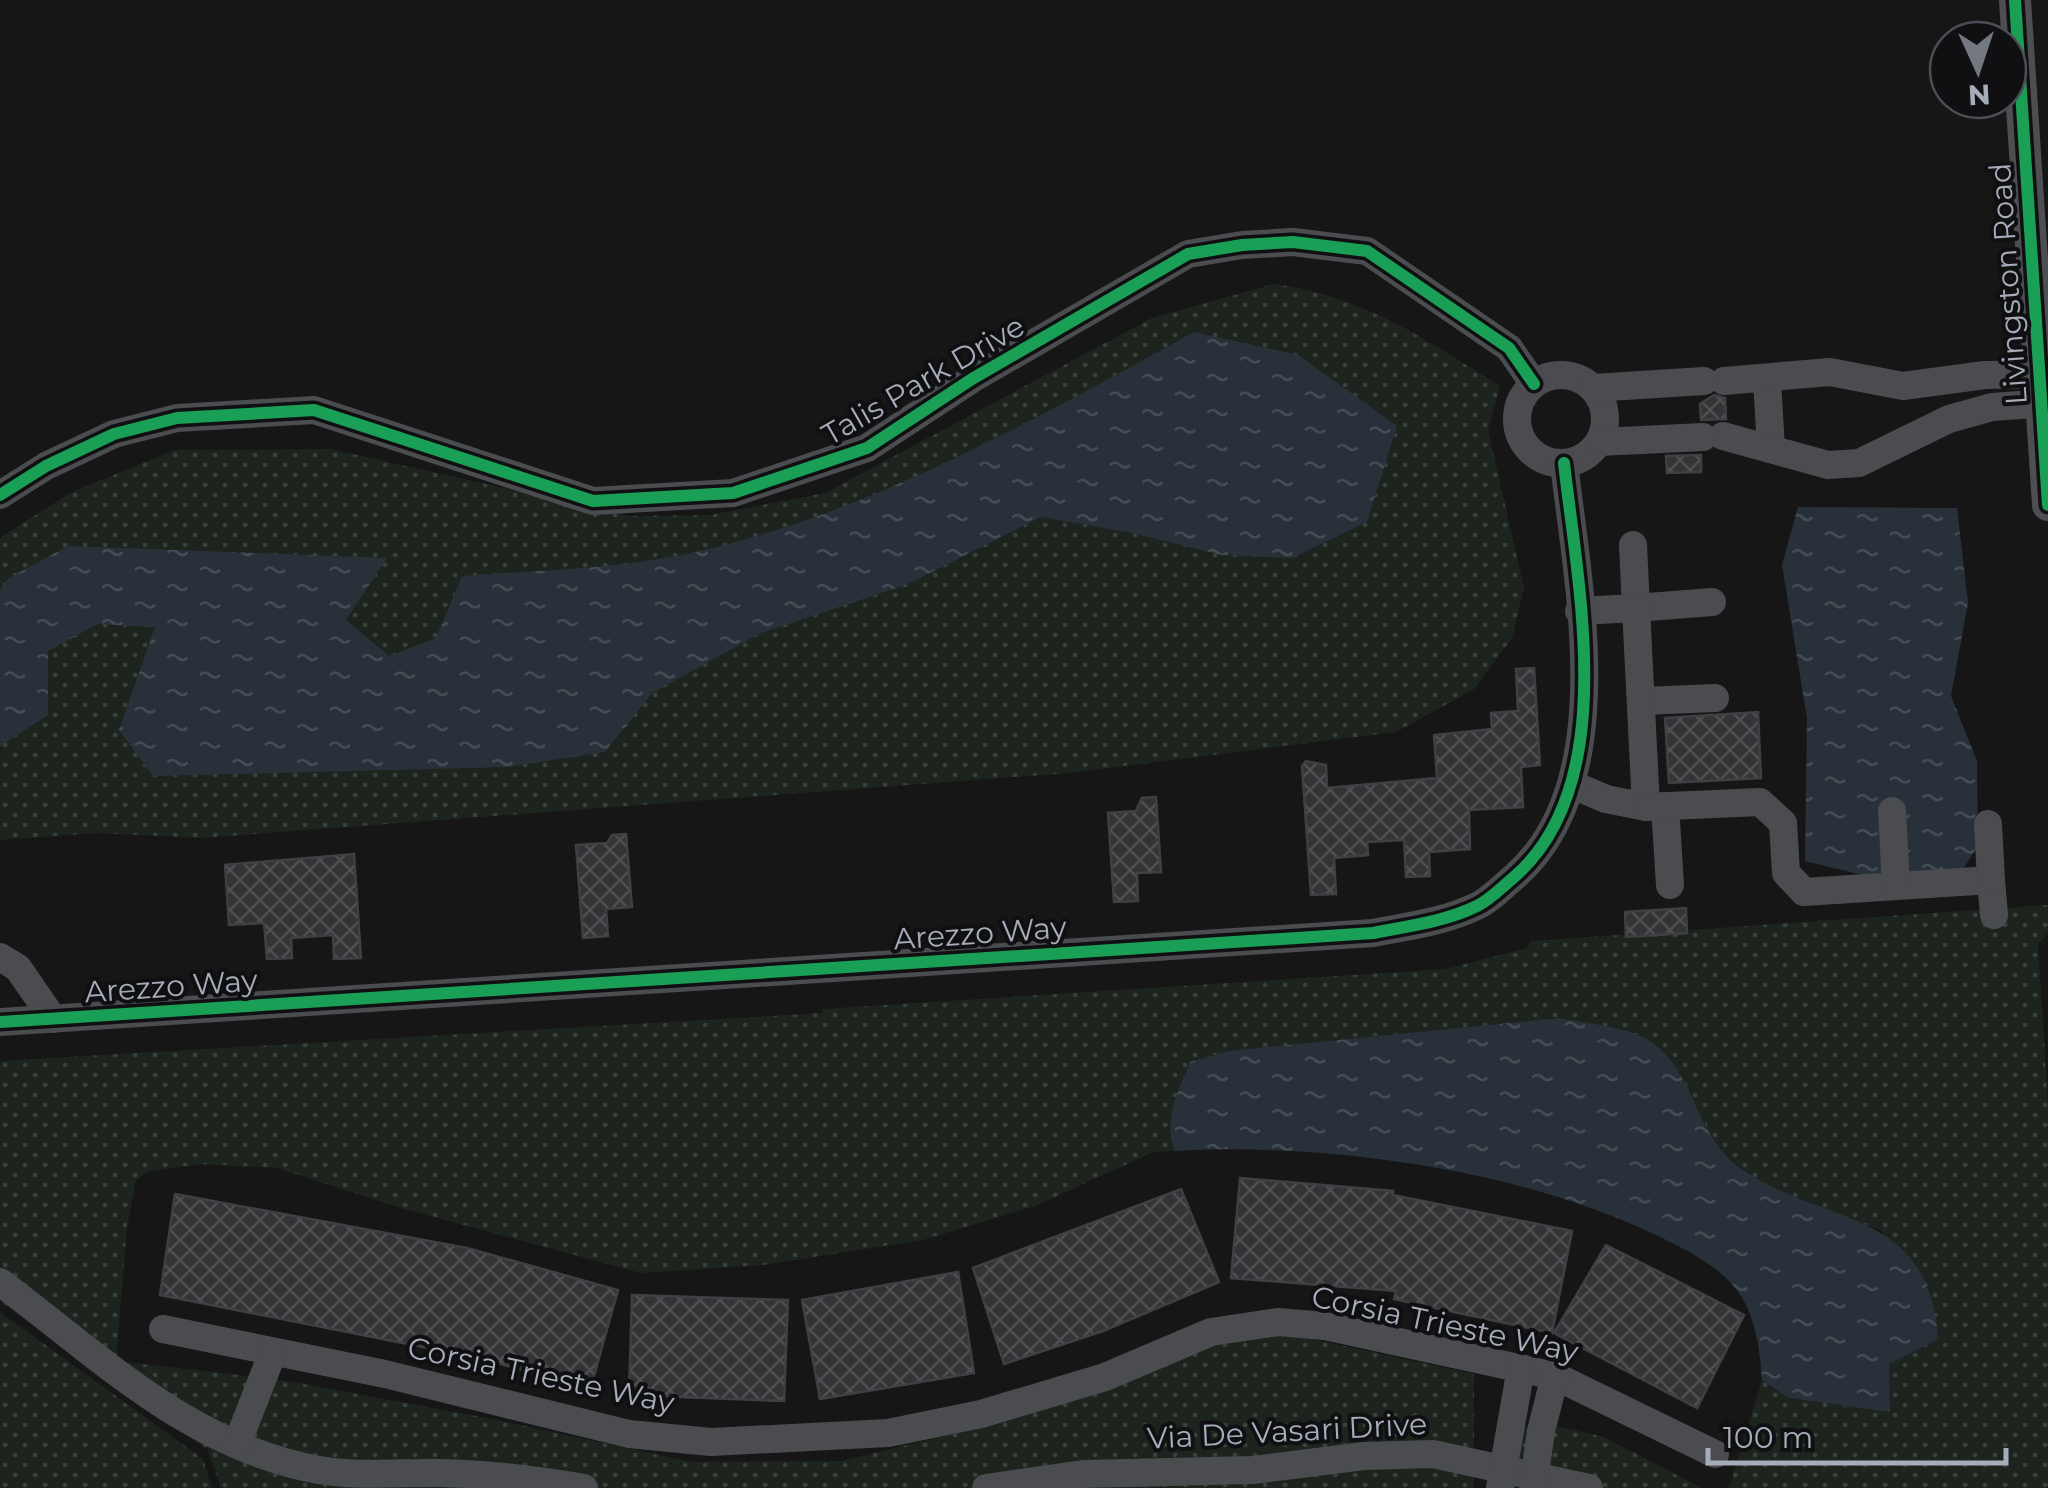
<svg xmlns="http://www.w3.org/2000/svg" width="2048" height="1488" font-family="Montserrat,sans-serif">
<defs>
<pattern id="grass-dots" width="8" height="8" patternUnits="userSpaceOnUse" patternTransform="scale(2.5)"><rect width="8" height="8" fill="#1c241d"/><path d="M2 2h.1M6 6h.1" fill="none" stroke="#3a413c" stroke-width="1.8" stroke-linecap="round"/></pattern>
<pattern id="water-ripples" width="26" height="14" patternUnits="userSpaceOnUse" patternTransform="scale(2.5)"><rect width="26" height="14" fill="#283139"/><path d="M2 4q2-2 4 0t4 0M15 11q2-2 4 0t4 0" fill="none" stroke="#444c54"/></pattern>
<pattern id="building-cross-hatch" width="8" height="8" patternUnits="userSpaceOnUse" patternTransform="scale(2.5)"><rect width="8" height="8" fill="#343436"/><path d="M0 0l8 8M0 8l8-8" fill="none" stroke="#4e4f51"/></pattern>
</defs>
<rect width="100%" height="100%" fill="#161616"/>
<g fill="url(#grass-dots)">
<path d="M1274,284c90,12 151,55 226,102l-12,44 36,158 -12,50 -39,52 -77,42 -327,41 -868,65 -104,-5 -97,7v-302l70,-45 104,-43 156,-1 300,67 80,-1 115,-22 327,-175z"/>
<path d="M2048,905v28l-10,12 10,159v384h-319l33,-108 27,18 100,14v-48l22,-12 -29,-121 -119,-46 -45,-35 -39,-78 -121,-54 -330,33 -38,11c-11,26 -28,61 -15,89l-21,1 -119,54 -112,34 -160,25 -122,8 -240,-65 -124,-40 -75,-4 -51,7 -15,9 -9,48 -11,133 166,19 210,39 200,43 149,-1 124,-30 251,-90 54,-11 204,44v114h-1253l-13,-38 -208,-149v-240l822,-48v-4l624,-40 81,-21 4,-7z"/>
<polygon points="0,1312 203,1459 212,1488 0,1488"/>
<polygon points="1548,1424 1604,1437 1702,1488 1506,1488 1513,1430"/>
</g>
<g fill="url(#water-ripples)">
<path d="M1194,332l104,23 99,71 -30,96 -75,36 -70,-3 -94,-23 -87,-15 -133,67 -147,49 -109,60 -47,59 -98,15 -354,9 -34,-46 36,-103 -57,-3 -50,27v64l-48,31v-156l9,-12 59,-32 319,12 -41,62 43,36 47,-18 26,-62c65,-5 132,-6 196,-17 184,-30 375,-138 536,-227z"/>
<polygon points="1798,507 1957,508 1968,603 1951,696 1977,761 1978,846 1959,875 1867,876 1805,861 1807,718 1782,565"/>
<path d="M1558,1018c28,6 73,8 96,26 40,30 42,88 80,119 82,65 195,39 204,176l-49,25 1,48 -101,-14 -27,-18c-2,-29 -6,-63 -23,-87 -19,-27 -52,-43 -81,-57 -134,-66 -334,-94 -483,-85 -13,-28 4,-63 15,-89l38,-11z"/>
</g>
<g fill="url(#building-cross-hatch)" stroke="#3f4043" stroke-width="2.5">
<polygon points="1714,395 1725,398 1726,419 1701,420 1700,404"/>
<polygon points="1701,455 1701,472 1667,473 1666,456"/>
<polygon points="1534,668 1540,765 1521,767 1523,807 1469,810 1470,849 1429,852 1430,876 1406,877 1404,840 1367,842 1368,855 1334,858 1336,894 1311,895 1302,766 1306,761 1326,765 1327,788 1437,778 1434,735 1492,729 1491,713 1518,711 1516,669"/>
<polygon points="1758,712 1761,778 1669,783 1665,718"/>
<polygon points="1156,797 1161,872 1137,873 1138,901 1114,902 1108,813 1136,811 1142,798"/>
<polygon points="626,834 632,907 606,909 608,936 583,938 576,845 607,843 612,835"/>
<polygon points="354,854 361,958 334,959 333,935 291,938 292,958 267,959 264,923 229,925 225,865"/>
<polygon points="1686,908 1687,933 1626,937 1625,912"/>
<polygon points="1240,1178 1393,1191 1393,1195 1572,1231 1552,1333 1394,1299 1396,1291 1231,1278"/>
<polygon points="1181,1189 1219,1282 1103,1331 1004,1364 973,1268"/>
<polygon points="175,1194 467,1248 618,1290 590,1390 429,1343 428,1348 160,1295"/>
<polygon points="1606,1245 1744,1315 1697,1408 1554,1333"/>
<polygon points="958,1272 974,1373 820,1399 802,1300"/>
<polygon points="632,1295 788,1300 784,1401 629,1395"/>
</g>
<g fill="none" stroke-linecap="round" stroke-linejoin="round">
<g stroke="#4a4c4f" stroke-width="28">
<circle cx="1561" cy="419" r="44"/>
<polyline points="1767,380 1771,449"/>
<polyline points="1724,381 1830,372 1903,386 1985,375 2048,374"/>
<polyline points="1593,388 1704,381"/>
<polyline points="1723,436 1828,465 1859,463 1949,419 1992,407 2048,403"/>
<polyline points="1599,442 1703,437"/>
<polyline points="0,495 46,466 114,434 177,418 314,410 593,501 733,493 867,448 972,379 1188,254 1242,245 1293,242 1367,251 1509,348 1534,384"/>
<polyline points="1633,545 1636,608 1712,602"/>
<polyline points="1643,701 1715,698"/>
<polyline points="1573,785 1606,799 1646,807 1636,608 1579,611"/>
<polyline points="1665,806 1670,885"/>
<polyline points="1646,807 1760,802 1783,823 1786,873 1804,892 1991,880 1994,915"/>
<polyline points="1892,811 1896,886"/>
<polyline points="1988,824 1991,880"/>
<polyline points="0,957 18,968 53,1019"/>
<path d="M0,1022l1373,-89c35,-7 71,-11 104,-27 13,-6 25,-19 36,-28 108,-92 65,-290 51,-415"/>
<path d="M0,1282c100,75 191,165 319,188 40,7 81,2 121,3 48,1 97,7 144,15"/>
<polyline points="163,1329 385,1374 629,1434 711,1442 888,1433 981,1414 1105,1377 1211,1332 1278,1322 1325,1326 1555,1376 1715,1454"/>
<polyline points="237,1444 273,1352"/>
<polyline points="986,1488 1083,1474 1253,1470 1364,1456 1433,1454 1589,1488"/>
<polyline points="1500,1488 1521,1368"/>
<polyline points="1533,1488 1541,1431 1555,1376"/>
</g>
<polyline stroke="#4d4e51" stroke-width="32" points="2015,0 2048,505"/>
<g stroke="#101012" stroke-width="19">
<g id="cycleway">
<polyline points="2015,0 2048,505"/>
<polyline points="0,495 46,466 114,434 177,418 314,410 593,501 733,493 867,448 972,379 1188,254 1242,245 1293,242 1367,251 1509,348 1534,384"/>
<path d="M0,1022l1373,-89c35,-7 71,-11 104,-27 13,-6 25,-19 36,-28 108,-92 65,-290 51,-415"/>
</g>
</g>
<use href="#cycleway" stroke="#1a9f57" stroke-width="12"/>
</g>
<g text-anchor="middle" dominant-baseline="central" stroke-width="8" stroke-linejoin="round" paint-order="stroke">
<g font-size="30" fill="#a6acb9" stroke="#101012">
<text transform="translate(2008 284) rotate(-94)">Livingston Road</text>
<text transform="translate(923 380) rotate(-30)">Talis Park Drive</text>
<text transform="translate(980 933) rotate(-4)">Arezzo Way</text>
<text transform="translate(171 986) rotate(-4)">Arezzo Way</text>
<text transform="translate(1445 1324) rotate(12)">Corsia Trieste Way</text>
<text transform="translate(541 1375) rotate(12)">Corsia Trieste Way</text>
<text transform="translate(1287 1431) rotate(-3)">Via De Vasari Drive</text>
</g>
</g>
<g transform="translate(1978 70) rotate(177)"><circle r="48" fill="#101012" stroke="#4c4e55" stroke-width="2.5"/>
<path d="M0-8L18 38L0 25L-18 38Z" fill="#747880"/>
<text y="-15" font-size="28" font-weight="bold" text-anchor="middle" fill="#a6acb9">N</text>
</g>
<path d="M1708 1448v15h298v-15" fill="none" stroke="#a6acb9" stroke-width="5"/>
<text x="1723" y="1448" font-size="30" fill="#a6acb9" stroke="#101012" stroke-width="8" paint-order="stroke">100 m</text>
</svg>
